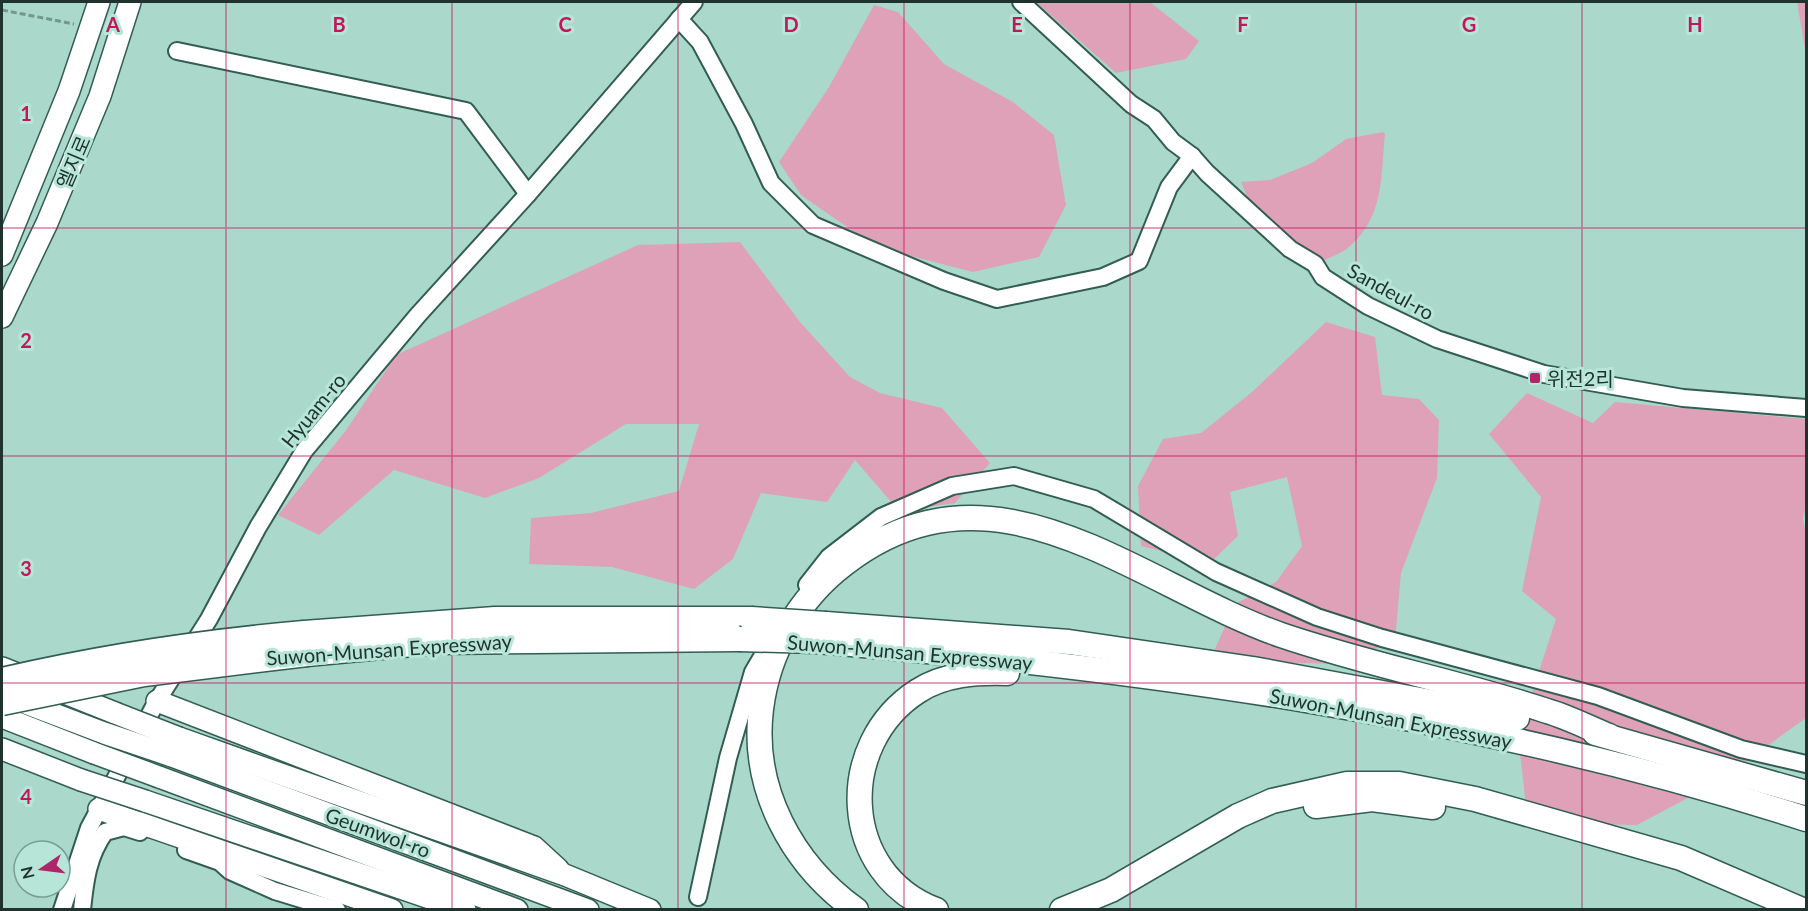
<svg xmlns="http://www.w3.org/2000/svg" width="1808" height="911" font-family="Lato,'Noto Sans KR',sans-serif">
<rect width="100%" height="100%" fill="#aad9cc"/>
<g fill="#dfa1b7">
<polygon points="1036,2 1150,2 1199,41 1186,59 1116,73"/>
<polygon points="1797,2 1806,2 1806,54"/>
<polygon points="874,5 898,12 944,64 1013,102 1054,135 1066,205 1039,257 973,272 876,247 801,195 779,162 829,87"/>
<path d="M1383,132l2,2c-4,41 -1,83 -35,112 -7,7 -20,11 -29,16l-40,-20 -31,-39 -9,-21 29,-2 42,-17 34,-24z"/>
<polygon points="740,242 800,322 850,377 880,393 942,408 990,463 955,503 899,511 855,460 827,502 761,493 733,559 694,589 612,567 529,564 531,518 591,513 679,491 699,424 626,424 539,478 485,498 394,470 319,535 278,515 347,429 396,355 638,245"/>
<polygon points="1326,322 1375,337 1382,395 1419,399 1439,420 1437,478 1401,573 1395,641 1338,664 1210,660 1235,604 1276,582 1302,546 1287,477 1230,492 1238,536 1210,563 1141,546 1138,486 1163,439 1201,433 1252,392"/>
<polygon points="1527,393 1593,423 1615,402 1806,419 1806,506 1803,518 1806,535 1806,718 1714,784 1637,825 1528,823 1518,736 1556,619 1522,591 1541,497 1489,434"/>
</g>
<g fill="none" stroke-linecap="round" stroke-linejoin="round">
<g stroke="#325d52" stroke-width="20">
<g id="minor">
<polyline points="1021,2 1131,104 1154,119 1173,142 1192,156 1207,173 1290,249 1315,264 1323,277 1368,306 1437,339 1544,374 1683,398 1806,408"/>
<polyline points="679,19 700,42 744,124 771,183 813,225 944,281 997,299 1103,277 1139,261 1169,187 1192,156"/>
<polyline points="177,51 466,111 528,194"/>
<polyline points="807,585 829,557 881,517 952,486 1014,476 1094,499 1216,572 1317,617 1382,638 1598,696 1741,749 1806,764"/>
<polyline points="186,850 220,862 230,871 275,891 337,910"/>
<polyline points="698,897 728,758 753,672 772,640"/>
<polyline points="62,910 89,828 157,701 209,619 258,527 304,451 418,315 528,194 694,2"/>
<path d="M82,910c3,-30 6,-54 23,-78l19,-5 16,5"/>
</g>
</g>
<g stroke="#325d52" stroke-width="24">
<g id="major">
<polyline points="2,255 69,91 99,2"/>
<polyline points="2,317 47,223 100,96 130,2"/>
<polyline points="2,668 115,713"/>
<polyline points="12,698 104,733"/>
<polyline points="157,701 534,847 558,869"/>
<polyline points="2,717 94,753"/>
<polyline points="179,738 565,875 650,910"/>
<polyline points="2,749 81,780"/>
<polyline points="169,755 588,910"/>
<polyline points="159,777 517,910"/>
<polyline points="145,801 465,910"/>
<polyline points="99,809 392,910"/>
</g>
</g>
<g stroke="#325d52" stroke-width="27">
<g id="highway">
<polyline points="826,624 1069,642 1253,669 1517,718"/>
<polyline points="304,633 495,619 751,619"/>
<path d="M817,641c333,28 671,75 989,178"/>
<polyline points="307,654 434,642 739,639"/>
<polyline points="1595,733 1806,793"/>
<polyline points="1316,806 1372,799 1433,807"/>
<path d="M856,910c-64,-46 -105,-121 -95,-201 7,-57 37,-110 83,-145 151,-117 292,20 437,71 88,30 178,47 266,76 21,6 42,17 62,25"/>
<path d="M936,910c-96,-36 -101,-166 -18,-219 26,-17 59,-19 89,-18"/>
<polyline points="1062,910 1111,890 1238,816 1272,801 1347,784 1399,784 1475,799 1681,858 1802,910"/>
</g>
</g>
<polyline stroke="#73978e" stroke-width="3" stroke-dasharray="6 3" stroke-linecap="butt" points="2,10 74,24"/>
<use href="#minor" stroke="#fff" stroke-width="16"/>
<use href="#major" stroke="#fff" stroke-width="21"/>
<use href="#highway" stroke="#fff" stroke-width="24"/>
<g stroke="#325d52" stroke-width="24" stroke-linecap="butt">
<g id="major-bridge">
<polyline points="115,713 179,738"/>
<polyline points="104,733 169,755"/>
<polyline points="94,753 159,777"/>
<polyline points="81,780 145,801"/>
</g>
</g>
<g stroke="#325d52" stroke-width="27" stroke-linecap="butt">
<g id="highway-bridge">
<polyline points="751,619 826,624"/>
<polyline points="739,639 817,641"/>
<path d="M2,680c99,-23 200,-38 302,-47"/>
<polyline points="2,703 144,674 307,654"/>
</g>
</g>
<use href="#major-bridge" stroke="#fff" stroke-width="21"/>
<use href="#highway-bridge" stroke="#fff" stroke-width="24"/>
</g>
<path fill="none" stroke="#c2185b" stroke-width="1.5" stroke-opacity="0.55" d="M226,2v908M452,2v908M678,2v908M904,2v908M1130,2v908M1356,2v908M1582,2v908M2,228h1804M2,456h1804M2,683h1804"/>
<rect fill="#ae2669" stroke="#b7e6d9" stroke-width="2" x="1529" y="372" width="12" height="12" rx="3"/>
<g text-anchor="middle" dominant-baseline="central" stroke-width="6" stroke-linejoin="round" paint-order="stroke">
<g font-size="20" fill="#1f322d" stroke="#b7e6d9">
<text transform="translate(73 162) rotate(-67)">엘지로</text>
<text transform="translate(1391 291) rotate(29)">Sandeul-ro</text>
<text transform="translate(313 410) rotate(-51)">Hyuam-ro</text>
<text transform="translate(389 649) rotate(-4)">Suwon-Munsan Expressway</text>
<text transform="translate(910 652) rotate(5)">Suwon-Munsan Expressway</text>
<text transform="translate(1391 718) rotate(11)">Suwon-Munsan Expressway</text>
<text transform="translate(378 832) rotate(20)">Geumwol-ro</text>
</g>
<g font-size="20" fill="#1f322d" stroke="#b7e6d9" text-anchor="start">
<text x="1547" y="378">위전2리</text>
</g>
</g>
<g font-size="20" text-anchor="middle" font-weight="bold" fill="#c2185b" stroke="#b7e6d9" stroke-width="6" stroke-linejoin="round" paint-order="stroke">
<text x="113" y="32">A</text>
<text x="339" y="32">B</text>
<text x="565" y="32">C</text>
<text x="791" y="32">D</text>
<text x="1017" y="32">E</text>
<text x="1243" y="32">F</text>
<text x="1469" y="32">G</text>
<text x="1695" y="32">H</text>
<text x="26" y="121">1</text>
<text x="26" y="348">2</text>
<text x="26" y="576">3</text>
<text x="26" y="804">4</text>
</g>
<rect width="1808" height="911" fill="none" stroke="#1f322d" stroke-width="6"/>
<g transform="translate(42 869) rotate(256)"><circle r="28" fill="#b7e6d9" stroke="#7a9e94" stroke-width="1.5"/>
<path d="M0-4.5L10 22L0 15L-10 22Z" fill="#ae2669"/>
<text y="-9" font-size="16" font-weight="bold" text-anchor="middle" fill="#1f322d">N</text>
</g>
</svg>
